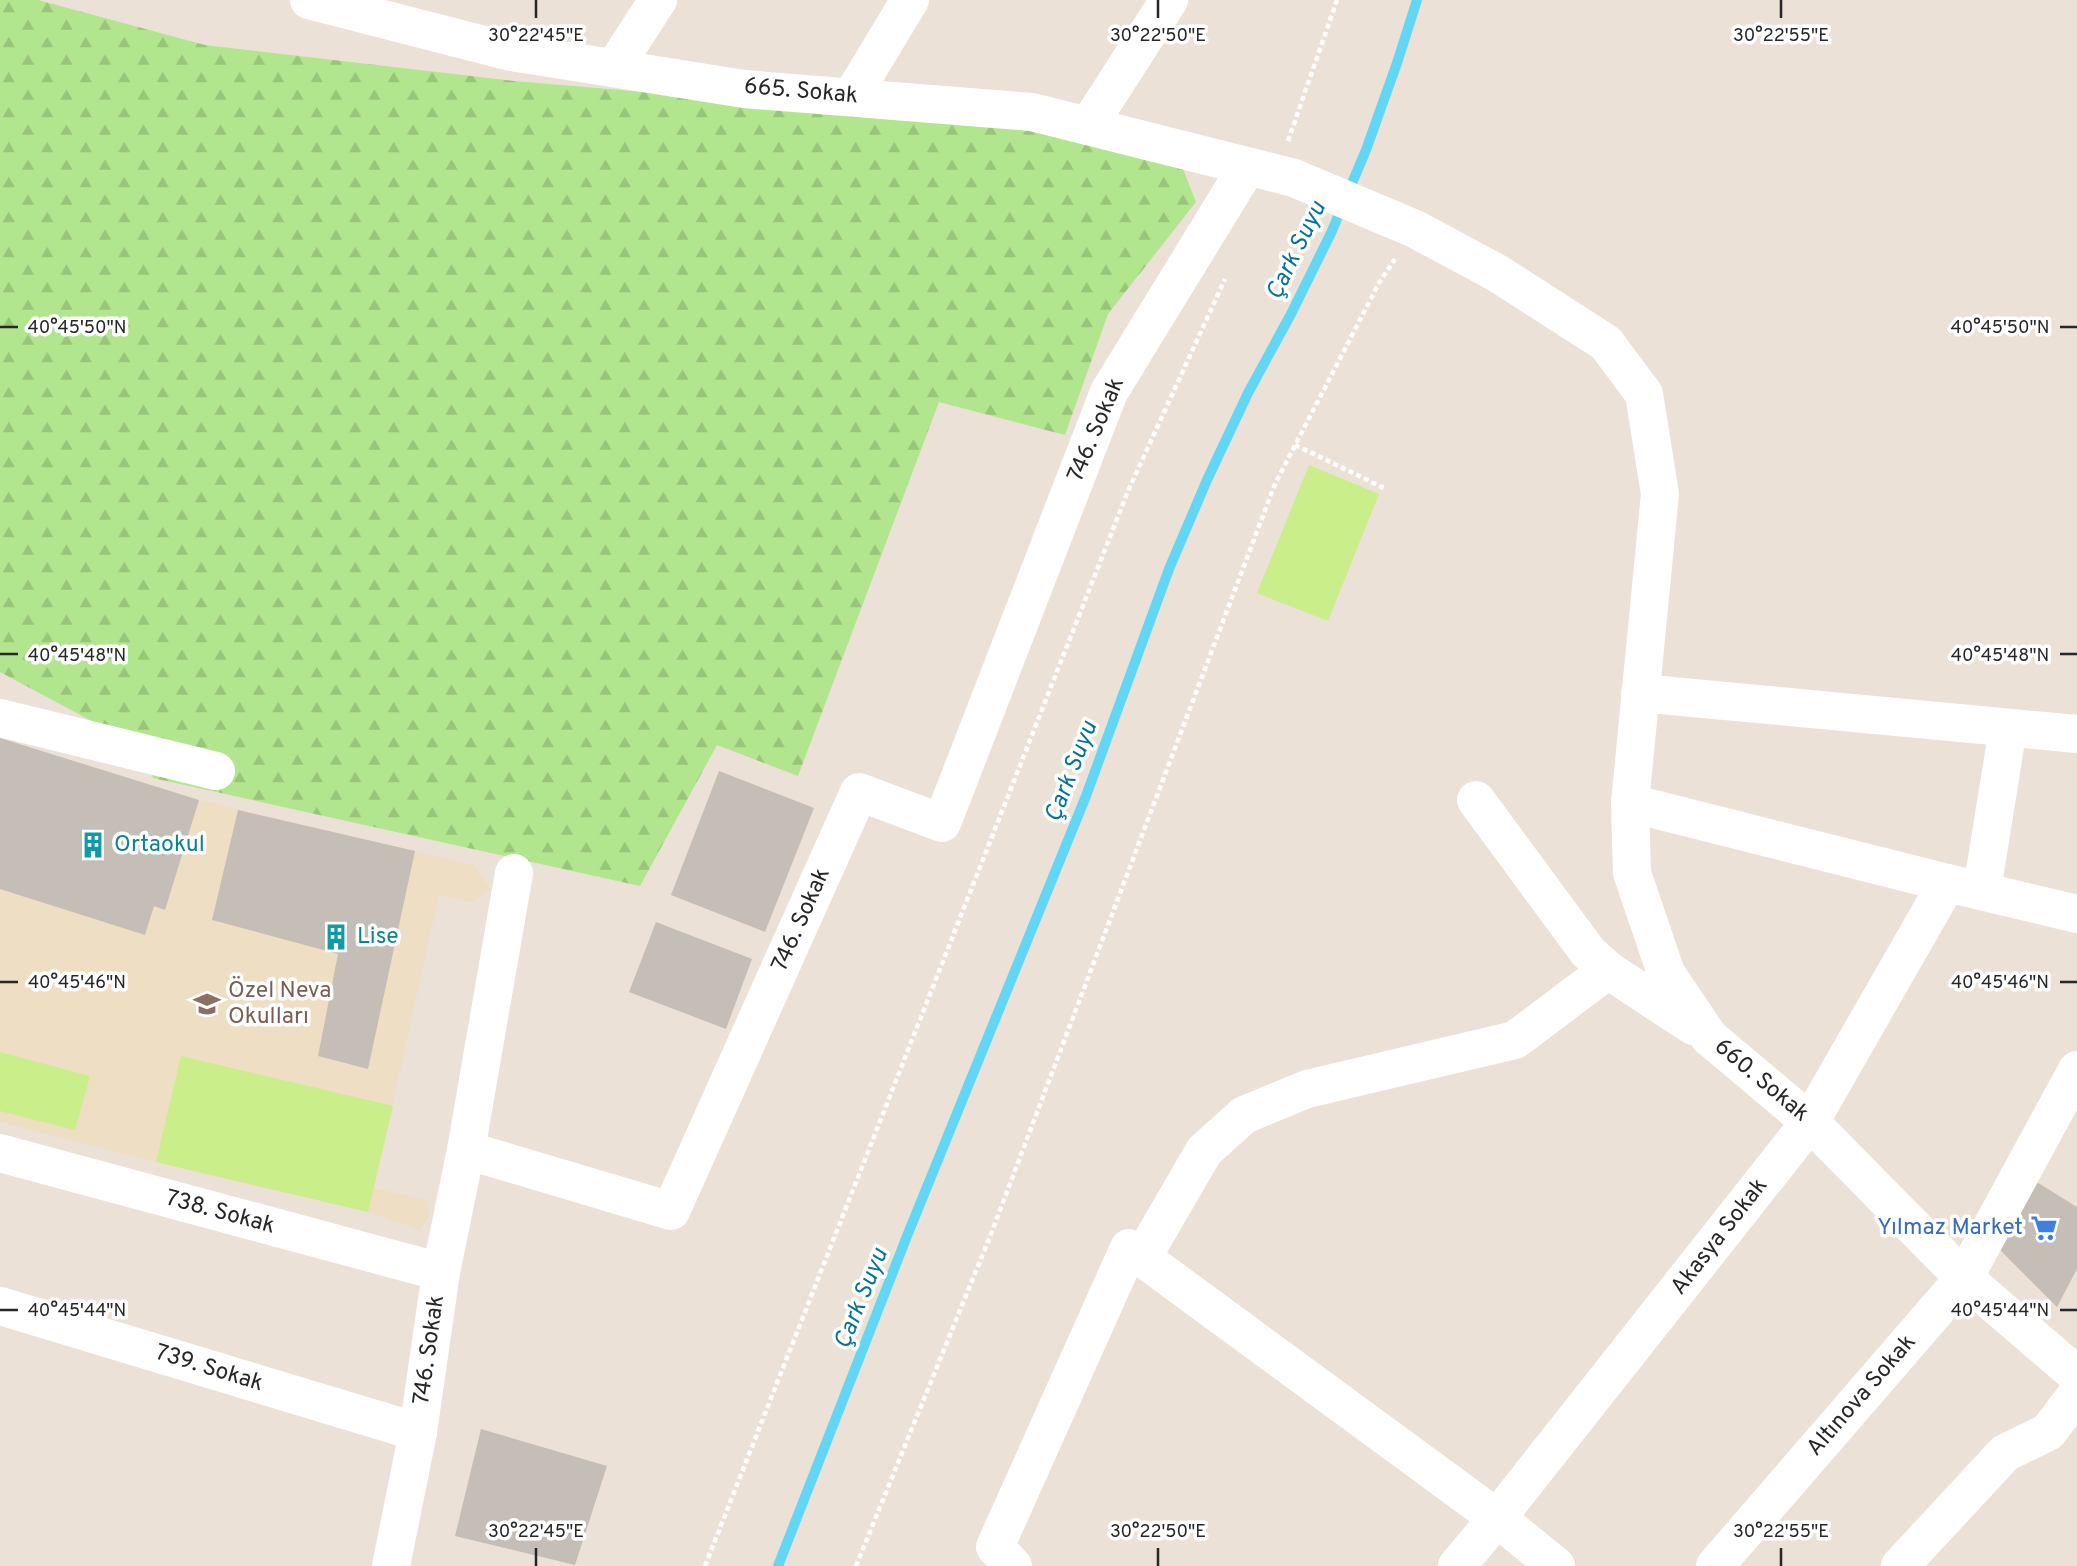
<svg xmlns="http://www.w3.org/2000/svg" width="2077" height="1566" font-family="Overpass,sans-serif">
<defs>
<pattern id="forest-firs" width="22" height="20" patternUnits="userSpaceOnUse" patternTransform="scale(1.75)"><rect width="22" height="20" fill="#b2e68e"/><path d="M5 1l3.5 6h-7zM16 11l3.5 6h-7z" fill="#99c57a"/></pattern>
</defs>
<rect width="100%" height="100%" fill="#ebe1d6"/>
<polygon fill="#eedec4" points="0,738 199,800 474,865 491,889 472,902 439,895 374,1188 427,1200 430,1215 420,1230 368,1212 212,1176 0,1122"/>
<polygon fill="url(#forest-firs)" points="0,0 38,0 205,45 514,81 964,119 1179,159 1196,202 1108,314 1065,435 939,402 798,776 717,745 640,886 153,778 142,748 0,672"/>
<g fill="#caee89">
<polygon points="1309,465 1379,494 1328,621 1257,593"/>
<polygon points="0,1052 90,1076 75,1130 0,1111"/>
<polygon points="181,1056 393,1106 368,1212 156,1162"/>
</g>
<g fill="none" stroke-linecap="round" stroke-linejoin="round">
<polyline stroke="#61d7f5" stroke-width="10" points="778,1566 907,1236 1086,796 1169,569 1207,480 1248,393 1291,314 1331,233 1366,150 1397,63 1417,0"/>
</g>
<g fill="#c5beb7">
<polygon points="0,738 199,800 165,910 154,906 145,935 0,889"/>
<polygon points="719,771 814,808 765,932 671,895"/>
<polygon points="238,810 415,851 368,1069 318,1056 338,954 212,920"/>
<polygon points="656,922 752,959 726,1029 629,992"/>
<polygon points="2035,1181 2077,1207 2077,1269 2057,1307 2000,1250"/>
<polygon points="481,1429 607,1466 575,1565 455,1536"/>
</g>
<g fill="none" stroke-linecap="round" stroke-linejoin="round">
<g stroke="#fff" stroke-width="4.5" stroke-dasharray="5 3.5" stroke-linecap="butt">
<polyline points="1288,141 1337,0"/>
<polyline points="1295,445 1386,489"/>
<polyline points="705,1566 1128,491 1225,279"/>
<polyline points="856,1566 991,1234 1275,484 1379,283 1395,259"/>
</g>
<g stroke="#fff" stroke-width="38">
<polyline points="309,0 511,52 744,89 1032,112 1294,178 1415,229 1497,273 1606,343 1644,394 1660,494 1630,803 1632,873 1666,973 1709,1037 1810,1122 1964,1278 2077,1375"/>
<polyline points="614,68 658,0"/>
<polyline points="852,96 910,0"/>
<polyline points="1088,126 1169,0"/>
<polyline points="1640,693 2077,734"/>
<polyline points="0,718 216,771"/>
<polyline points="1476,800 1588,952 1608,970 1693,1026"/>
<polyline points="1630,803 1947,883 2077,914"/>
<polyline points="1982,890 2008,728"/>
<polyline points="466,1150 671,1211 859,792 942,823 1109,392 1247,167"/>
<polyline points="0,1153 441,1272"/>
<polyline points="1142,1258 1204,1151 1244,1115 1307,1089 1515,1040 1608,970"/>
<polyline points="0,1306 418,1432"/>
<polyline points="391,1566 418,1432 441,1272 466,1150 514,873"/>
<polyline points="1013,1566 995,1547 1129,1248 1497,1518 1556,1566"/>
<polyline points="1457,1566 1497,1518 1810,1122 1947,883"/>
<polyline points="1715,1566 1964,1278 2077,1070"/>
<polyline points="1900,1566 2005,1453 2048,1432 2077,1394"/>
</g>
</g>
<path fill="none" stroke="#272727" stroke-width="2.5" d="M536,0v18M1158,0v18M1781,0v18M0,327h18M2060,327h17M0,654h18M2060,654h17M0,982h18M2060,982h17M0,1310h18M2060,1310h17M536,1548v18M1158,1548v18M1781,1548v18"/>
<defs>
<g id="building-bare" transform="scale(2.1)"><path d="M-4-6H4V6H1V3H-1V6H-4ZM-2.5-4.3h1.7v1.8h-1.7ZM.8-4.3h1.7v1.8H.8ZM-2.5-1h1.7V.8h-1.7ZM.8-1h1.7V.8H.8Z" fill="#0f9aa8" stroke="#fff" stroke-width="2.5" paint-order="stroke"/></g>
<g id="school-bare" transform="scale(2.1)"><path d="M0-5L7-2L0 1L-7-2ZM-4 1L0 2.5L4 1V4Q0 6-4 4Z" fill="#8d6e63" stroke="#fff" stroke-width="2.5" paint-order="stroke"/></g>
<g id="supermarket-bare" transform="scale(2.1)"><path d="M-6-5.5h2.5l.6 2H6L4.5 2H-2.5L-4.4-4H-6ZM-1.5 3.2a1.3 1.3 0 1 0 .1 0ZM3 3.2a1.3 1.3 0 1 0 .1 0Z" fill="#3f7fe0" stroke="#fff" stroke-width="2.5" paint-order="stroke"/></g>
</defs>
<g fill-rule="evenodd">
<use href="#building-bare" x="93" y="845"/>
<use href="#building-bare" x="336" y="937"/>
<use href="#school-bare" x="207" y="1004"/>
<use href="#supermarket-bare" x="2044" y="1228"/>
</g>
<g text-anchor="middle" dominant-baseline="central" stroke-width="7" stroke-linejoin="round" paint-order="stroke">
<g font-size="23" fill="#272727" stroke="#fff">
<text transform="translate(801 92) rotate(5)">665. Sokak</text>
<text transform="translate(1097 430) rotate(-67)">746. Sokak</text>
<text transform="translate(802 920) rotate(-66)">746. Sokak</text>
<text transform="translate(1761 1081) rotate(40)">660. Sokak</text>
<text transform="translate(220 1213) rotate(15)">738. Sokak</text>
<text transform="translate(1720 1237) rotate(-52)">Akasya Sokak</text>
<text transform="translate(430 1350) rotate(-82)">746. Sokak</text>
<text transform="translate(209 1369) rotate(17)">739. Sokak</text>
<text transform="translate(1862 1396) rotate(-49)">Altınova Sokak</text>
</g>
<g font-size="23" fill="#0d838f" stroke="#fff" text-anchor="start">
<text x="114" y="845">Ortaokul</text>
<text x="357" y="937">Lise</text>
</g>
<g font-size="23" fill="#785e54" stroke="#fff" text-anchor="start">
<text x="228" y="991">Özel Neva<tspan x="228" dy="26">Okulları</tspan></text>
</g>
<g font-size="23" fill="#366cbe" stroke="#fff" text-anchor="end">
<text x="2023" y="1228">Yılmaz Market</text>
</g>
<g font-size="24" font-style="italic" fill="#05729c" stroke="#fff">
<text transform="translate(1297 251) rotate(-64)">Çark Suyu</text>
<text transform="translate(1072 772) rotate(-69)">Çark Suyu</text>
<text transform="translate(862 1299) rotate(-68)">Çark Suyu</text>
</g>
</g>
<g font-size="18" text-anchor="middle" fill="#272727" stroke="#fff" stroke-width="7" stroke-linejoin="round" paint-order="stroke">
<text x="536" y="41">30°22'45"E</text>
<text x="1158" y="41">30°22'50"E</text>
<text x="1781" y="41">30°22'55"E</text>
<text x="77" y="333">40°45'50"N</text>
<text x="2000" y="333">40°45'50"N</text>
<text x="77" y="661">40°45'48"N</text>
<text x="2000" y="661">40°45'48"N</text>
<text x="77" y="988">40°45'46"N</text>
<text x="2000" y="988">40°45'46"N</text>
<text x="77" y="1316">40°45'44"N</text>
<text x="2000" y="1316">40°45'44"N</text>
<text x="536" y="1537">30°22'45"E</text>
<text x="1158" y="1537">30°22'50"E</text>
<text x="1781" y="1537">30°22'55"E</text>
</g>
</svg>
